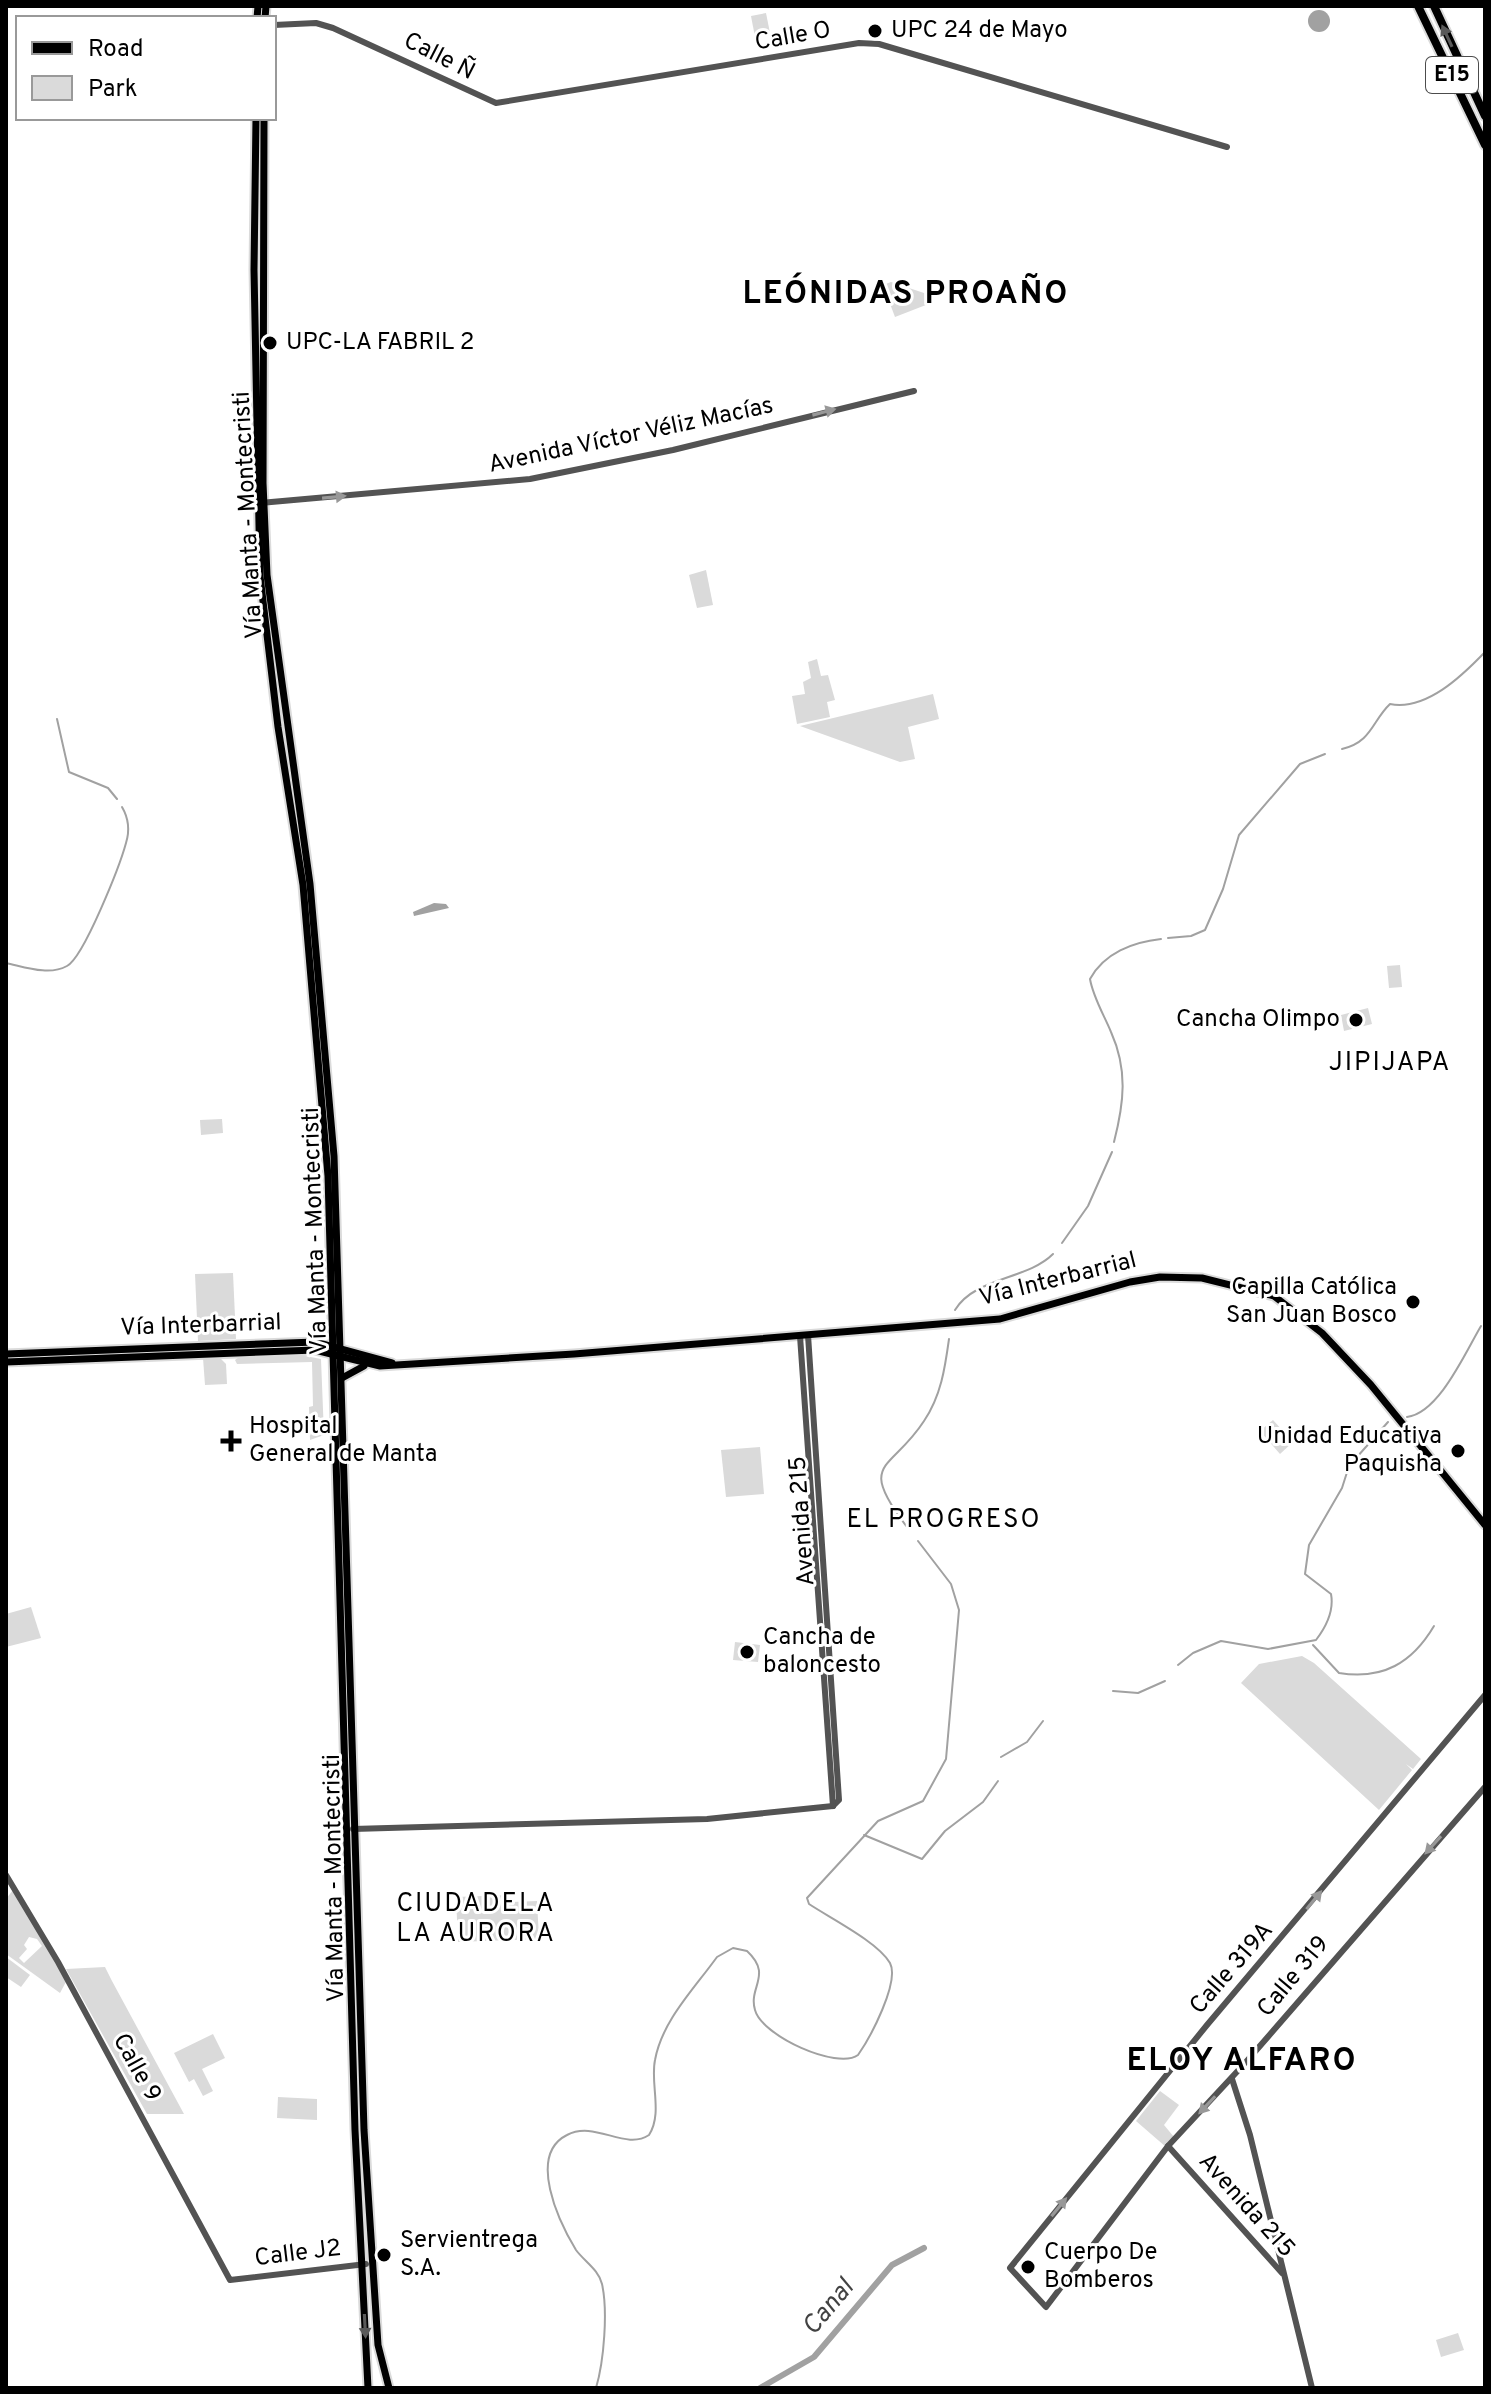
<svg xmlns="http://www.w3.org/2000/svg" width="1491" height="2394" font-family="Overpass,sans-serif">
<rect width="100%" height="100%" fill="#fff"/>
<g fill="#dadada" fill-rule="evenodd">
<polygon points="766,13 770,33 755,37 751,16"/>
<polygon points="891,282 933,296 931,303 895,317 883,285"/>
<polygon points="706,570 713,605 697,608 689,575"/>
<polygon points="817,659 821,676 828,675 835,700 827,702 830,717 797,724 792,696 805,694 803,682 811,678 808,662"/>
<polygon points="933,694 939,719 908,727 915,759 900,762 800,726"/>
<polygon points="1400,965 1402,987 1389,988 1387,966"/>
<polygon points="1368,1008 1372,1024 1344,1031 1341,1015"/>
<polygon points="222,1119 223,1133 201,1135 200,1120"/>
<polygon points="233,1273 236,1339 198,1341 195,1274"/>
<polygon points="300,1355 321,1359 324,1435 310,1440 309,1407 313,1406 312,1362 237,1364 235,1360 239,1357"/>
<polygon points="203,1358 220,1358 226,1364 227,1384 205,1385"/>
<polygon points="1273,1420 1293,1442 1280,1454 1260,1431"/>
<polygon points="760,1447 764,1494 726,1497 721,1450"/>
<polygon points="31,1607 41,1638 6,1647 6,1614"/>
<polygon points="735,1642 760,1645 758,1662 733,1660"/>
<polygon points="1302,1656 1314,1663 1421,1759 1413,1769 1406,1764 1412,1770 1379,1810 1241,1683 1259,1664"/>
<path d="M13,1890l54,90 -7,13 -54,-39v-55zM29,1937l8,2 5,7 -18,17 -5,-5 8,-9 -3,-4z"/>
<polygon points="512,1895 512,1902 537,1901 539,1939 458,1942 456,1897"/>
<polygon points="6,1957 30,1975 21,1987 6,1977"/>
<polygon points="105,1967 112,1981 184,2114 147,2114 66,1969"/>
<polygon points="213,2034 225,2058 202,2069 213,2091 203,2096 194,2079 189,2082 174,2053"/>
<polygon points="1160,2091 1179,2105 1164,2125 1174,2137 1166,2147 1136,2121"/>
<polygon points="278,2097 317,2099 317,2120 277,2118"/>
<polygon points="1458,2333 1464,2350 1441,2357 1436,2340"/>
</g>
<g fill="#a1a1a1">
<circle cx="1319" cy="21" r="11"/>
<polygon points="434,903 446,904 449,908 414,916 413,912"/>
</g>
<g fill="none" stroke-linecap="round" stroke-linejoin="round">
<g stroke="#a1a1a1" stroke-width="2">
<polyline points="57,719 69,772 108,788 117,799"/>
<path d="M1342,749c30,-7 30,-28 48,-45 36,7 72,-28 95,-52"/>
<polyline points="1168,938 1191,936 1205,930 1223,889 1239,835 1300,764 1325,754"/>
<path d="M6,963c19,4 43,13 61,3 17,-9 53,-101 59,-123 4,-13 3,-24 -4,-36"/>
<path d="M1114,1142c10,-39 14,-72 -3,-110 -7,-17 -18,-35 -21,-53 14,-26 43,-37 71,-40"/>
<polyline points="1062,1243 1088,1206 1112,1152"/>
<path d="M955,1310c20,-33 72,-30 98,-56"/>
<path d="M1407,1417c32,-4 58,-64 74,-91"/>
<path d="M907,1527c-51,-67 -16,-55 17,-106 17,-25 21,-53 25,-82"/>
<path d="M1313,1645l26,28c44,7 73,-10 95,-47"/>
<path d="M1178,1665l15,-12 28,-12 47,8 48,-9c10,-13 18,-30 15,-46l-26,-20 4,-29 33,-57 7,-22 39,-44"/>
<polyline points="1113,1691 1138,1693 1165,1681"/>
<polyline points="1001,1757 1027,1742 1043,1721"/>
<polyline points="864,1835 922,1859 945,1831 983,1802 998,1781"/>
<path d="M596,2388c8,-27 12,-77 6,-104 -3,-14 -18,-23 -26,-34 -17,-28 -49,-95 -9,-115 28,-15 58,16 82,0 14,-22 1,-51 6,-75 7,-39 39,-71 62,-103l16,-9 14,3c26,24 1,36 8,59 7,26 82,60 103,45 12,-17 42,-73 32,-92 -12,-21 -60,-45 -81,-59l-2,-6 71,-77 45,-20 23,-42 13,-149 -8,-26 -33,-43"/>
</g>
<polyline stroke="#a1a1a1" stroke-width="6" points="760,2388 814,2357 892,2265 924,2248"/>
<g stroke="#dbdbdb" stroke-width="11">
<g id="major">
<polyline points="257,18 258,6"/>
<polyline points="265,18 266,6"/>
<polyline points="256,118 254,270 260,576 278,727 303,885 328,1176 355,2130 368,2388"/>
<polyline points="264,118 263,483 267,575 310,884 334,1156 364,2130 378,2345 389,2388"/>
<polyline points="6,1354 315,1342 392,1363"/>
<polyline points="6,1362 315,1350 380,1366 574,1354 1000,1319 1130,1282 1160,1277 1202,1278 1274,1296 1322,1333 1371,1385 1485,1525"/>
<polyline points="342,1378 364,1366"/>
</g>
</g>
<g stroke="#dbdbdb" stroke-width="12">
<g id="highway">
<polyline points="1418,6 1485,145"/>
<polyline points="1434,6 1485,116"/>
</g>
</g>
<g stroke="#535353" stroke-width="6">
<polyline points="274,25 316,23 333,28 496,103 859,43 879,44 1227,147"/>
<polyline points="260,503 530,479 673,450 914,391"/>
<polyline points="808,1335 839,1800 833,1806"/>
<polyline points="800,1336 833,1806"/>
<polyline points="1485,1695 1207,2025 1010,2268 1046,2307 1168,2146 1246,2062 1485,1787"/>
<polyline points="353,1829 707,1819 833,1806"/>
<polyline points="6,1875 58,1962 230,2280 366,2264"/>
<polyline points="1232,2079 1250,2135 1312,2388"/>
<polyline points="1168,2146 1282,2273"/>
</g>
<use href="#major" stroke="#000" stroke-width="7"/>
<use href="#highway" stroke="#000" stroke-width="8"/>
</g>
<defs><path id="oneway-solid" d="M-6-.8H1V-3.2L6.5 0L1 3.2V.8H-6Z" transform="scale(2)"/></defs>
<g fill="#595959">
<use href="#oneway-solid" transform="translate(1447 36) rotate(-115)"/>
<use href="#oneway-solid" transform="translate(365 2326) rotate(87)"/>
</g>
<g fill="#989898">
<use href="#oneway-solid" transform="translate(824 412) rotate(-15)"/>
<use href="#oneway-solid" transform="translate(334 497) rotate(-5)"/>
<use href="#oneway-solid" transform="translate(1433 1845) rotate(132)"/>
<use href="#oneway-solid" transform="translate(1314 1900) rotate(-51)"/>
<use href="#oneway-solid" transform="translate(1207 2105) rotate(133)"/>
<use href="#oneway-solid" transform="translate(1059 2207) rotate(-51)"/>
</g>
<g fill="#000" stroke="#fff" stroke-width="3">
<circle cx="875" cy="31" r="8"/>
<circle cx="270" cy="343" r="8"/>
<circle cx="1356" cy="1020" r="8"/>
<circle cx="1413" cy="1302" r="8"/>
<path d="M227 1429h8v8h8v8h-8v8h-8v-8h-8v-8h8z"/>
<circle cx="1458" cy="1451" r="8"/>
<circle cx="747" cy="1652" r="8"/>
<circle cx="384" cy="2255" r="8"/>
<circle cx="1028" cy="2267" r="8"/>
</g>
<g text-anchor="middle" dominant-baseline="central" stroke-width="6" stroke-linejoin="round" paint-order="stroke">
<rect fill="#fff" stroke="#4c4c4c" stroke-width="2" x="1426" y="57" width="52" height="36" rx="6"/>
<g font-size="22" font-weight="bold" fill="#000">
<text x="1452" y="75">E15</text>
</g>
<g font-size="24" fill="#000" stroke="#fff" text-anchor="start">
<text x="891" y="31">UPC 24 de Mayo</text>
<text x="286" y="343">UPC-LA FABRIL 2</text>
<text x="1340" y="1020" text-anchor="end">Cancha Olimpo</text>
<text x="1397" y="1288" text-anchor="end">Capilla Católica<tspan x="1397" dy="28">San Juan Bosco</tspan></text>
<text x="249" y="1427">Hospital<tspan x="249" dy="28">General de Manta</tspan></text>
<text x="1442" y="1437" text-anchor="end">Unidad Educativa<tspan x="1442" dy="28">Paquisha</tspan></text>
<text x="763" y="1638">Cancha de<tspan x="763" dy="28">baloncesto</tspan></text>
<text x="400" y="2241">Servientrega<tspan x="400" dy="28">S.A.</tspan></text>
<text x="1044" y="2253">Cuerpo De<tspan x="1044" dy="28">Bomberos</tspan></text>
</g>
<g font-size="24" fill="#000" stroke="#fff">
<text transform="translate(793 37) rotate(-10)">Calle O</text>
<text transform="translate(439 57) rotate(27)">Calle Ñ</text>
<text transform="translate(631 436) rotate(-12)">Avenida Víctor Véliz Macías</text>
<text transform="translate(249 515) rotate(-93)">Vía Manta - Montecristi</text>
<text transform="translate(316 1231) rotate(-92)">Vía Manta - Montecristi</text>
<text transform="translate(1058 1280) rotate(-14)">Vía Interbarrial</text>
<text transform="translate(201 1326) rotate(-2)">Vía Interbarrial</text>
<text transform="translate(803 1521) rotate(-94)">Avenida 215</text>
<text transform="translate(335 1878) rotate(-91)">Vía Manta - Montecristi</text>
<text transform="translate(1232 1969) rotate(-49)">Calle 319A</text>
<text transform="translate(1294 1977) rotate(-50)">Calle 319</text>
<text transform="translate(136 2068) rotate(61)">Calle 9</text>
<text transform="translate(1246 2206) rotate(48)">Avenida 215</text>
<text transform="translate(298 2254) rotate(-7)">Calle J2</text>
</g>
<g font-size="26" letter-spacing="2" fill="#000" stroke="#fff">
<text x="1390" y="1063">JIPIJAPA</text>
<text x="944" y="1520">EL PROGRESO</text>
<text x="476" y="1904">CIUDADELA<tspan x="476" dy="30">LA AURORA</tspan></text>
</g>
<g font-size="26" font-style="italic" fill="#424242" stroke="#fff">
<text transform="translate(829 2308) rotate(-50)">Canal</text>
</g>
<g font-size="32" font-weight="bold" letter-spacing="2" fill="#000" stroke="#fff">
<text x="906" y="295">LEÓNIDAS PROAÑO</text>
<text x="1242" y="2062">ELOY ALFARO</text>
</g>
</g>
<rect width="1491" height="2394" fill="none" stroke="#000000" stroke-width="16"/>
<rect x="16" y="16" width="260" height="104" fill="#ffffff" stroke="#999999" stroke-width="2"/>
<rect x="32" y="42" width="40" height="12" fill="#000000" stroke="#999999" stroke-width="2"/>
<text x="88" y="56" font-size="24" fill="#000000">Road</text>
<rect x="32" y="76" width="40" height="24" fill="#dadada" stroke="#999999" stroke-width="2"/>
<text x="88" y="96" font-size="24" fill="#000000">Park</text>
</svg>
